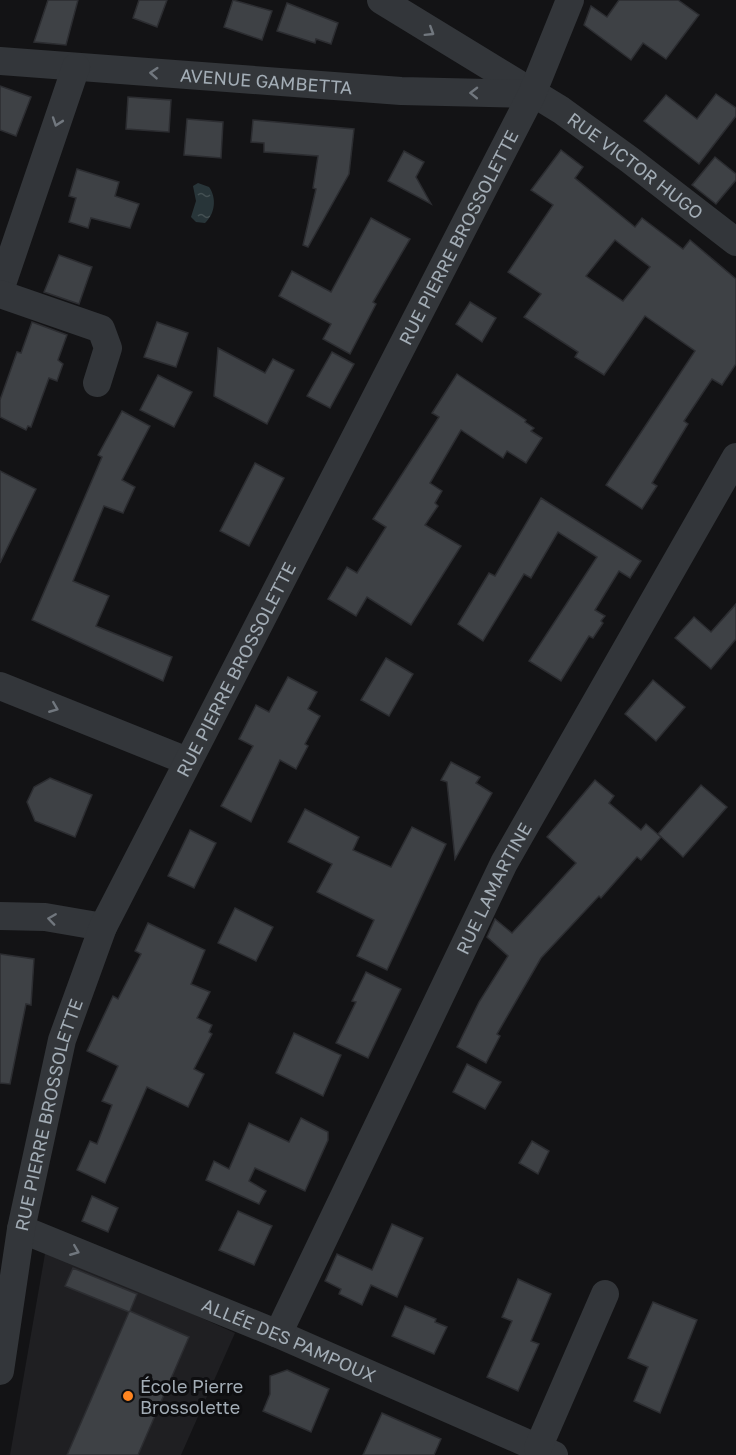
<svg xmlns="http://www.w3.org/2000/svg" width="736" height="1455" font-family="'Golos Text',sans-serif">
<defs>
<pattern id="water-ripples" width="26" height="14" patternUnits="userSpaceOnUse" patternTransform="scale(1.5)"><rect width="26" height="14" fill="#283539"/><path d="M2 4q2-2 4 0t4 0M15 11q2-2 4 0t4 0" fill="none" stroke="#445053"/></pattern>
</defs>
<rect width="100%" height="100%" fill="#131315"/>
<polygon fill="#1f1f22" points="46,1248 235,1333 181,1455 10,1455"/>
<path fill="url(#water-ripples)" d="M198,183l11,4c8,11 6,27 -4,36l-9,-1 -5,-5 5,-16 -3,-15z"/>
<g fill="#3e4145" stroke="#2c2d31" stroke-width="1.5" fill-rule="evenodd">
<polygon points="48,0 78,0 66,45 34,42"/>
<polygon points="139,0 167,0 157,27 133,18"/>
<polygon points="233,0 272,11 262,40 224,27"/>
<polygon points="619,0 678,0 699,15 666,59 643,43 631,60 584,25 591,6 607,17"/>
<polygon points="287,3 338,23 331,44 316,39 315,43 277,31"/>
<polygon points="0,86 31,97 16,136 0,130"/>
<polygon points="716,94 736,108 736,116 699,164 644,121 666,95 697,119"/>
<polygon points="128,97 171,100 169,132 126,129"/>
<polygon points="187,119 223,122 221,158 184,155"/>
<polygon points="253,120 354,129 349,174 308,247 303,245 316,189 313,188 318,156 264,152 264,143 251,142"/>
<path d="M561,150l22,17 -8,11 60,49 7,-9 41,31 7,-9 46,39v85l-14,21 -10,-6 -28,42 4,3 -36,59 5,3 -15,23 -36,-24 89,-134 -50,-35 -41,59 -29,-18 3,-5 -54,-35 17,-23 -33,-22 45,-67 -22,-15zM615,240l35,27 -27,34 -37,-25z"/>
<polygon points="404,151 424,162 416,177 431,204 388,181"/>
<polygon points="715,157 736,174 736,180 716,204 692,185"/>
<polygon points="77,169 119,182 115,196 139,204 130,228 91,218 88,228 69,222 76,198 69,196"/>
<polygon points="371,218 410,239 373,302 376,304 350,354 323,339 331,324 279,296 292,271 331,292"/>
<polygon points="59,255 92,267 79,304 44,292"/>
<polygon points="470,302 496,318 482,342 456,324"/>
<polygon points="32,322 67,335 58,360 63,364 57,381 49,378 31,427 28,426 26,430 0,417 0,400 17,352 21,353"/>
<polygon points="157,322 188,333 176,367 144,357"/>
<polygon points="218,348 265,373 273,359 294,370 267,424 214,396"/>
<polygon points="332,352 354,364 330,408 307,396"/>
<polygon points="457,374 526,420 525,422 534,428 531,431 542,438 526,463 507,451 503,458 461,430 430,483 442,491 435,503 438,506 425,525 461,546 411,625 367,597 356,616 328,599 347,567 357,573 386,527 373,519 439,417 432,413"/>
<polygon points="158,375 192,392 174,427 140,410"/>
<polygon points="122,411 150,426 122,480 135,487 123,513 104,506 73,581 109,596 96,626 172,657 163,681 32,620 102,457 98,455"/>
<polygon points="255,463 284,478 249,546 220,531"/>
<polygon points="0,471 36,489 0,563"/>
<polygon points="541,498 641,561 630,578 619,571 595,610 605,616 601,621 603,623 593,638 589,636 561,681 529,661 597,557 558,532 531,578 524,574 483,641 458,624 489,573 495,576"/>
<polygon points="736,604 736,639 711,669 675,638 694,617 711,632"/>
<polygon points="386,658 413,674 389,716 361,700"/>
<polygon points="288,677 317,692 308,709 320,716 305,744 308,746 296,769 280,760 251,822 221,806 253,746 239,739 256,705 269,712"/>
<polygon points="653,680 685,707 656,741 625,714"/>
<polygon points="451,762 480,777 476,783 492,793 455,859 447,782 441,780"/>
<polygon points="50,778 92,795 75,837 35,821 27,802 34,787"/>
<polygon points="595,780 614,796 609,803 641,830 646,824 661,837 641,860 637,857 601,898 599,896 541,958 497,1034 500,1036 486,1063 457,1047 479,1002 508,956 487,937 495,919 512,933 576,863 547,837"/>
<polygon points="701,785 727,807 683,857 658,834"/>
<polygon points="305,809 359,837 353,850 391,867 412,827 446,844 387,970 357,956 374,920 317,892 332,864 288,842"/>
<polygon points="190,830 216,843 194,888 168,876"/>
<polygon points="235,908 273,927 256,961 218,943"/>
<polygon points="148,923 205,950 191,984 210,992 197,1018 212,1025 209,1032 212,1034 194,1069 204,1074 188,1107 147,1087 105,1183 77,1170 90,1141 97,1144 112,1105 102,1101 118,1066 87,1051 113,996 118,999 141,954 135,951"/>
<polygon points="0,954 34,959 31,1005 26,1004 10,1084 0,1083"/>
<polygon points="366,972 401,989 368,1058 336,1043 356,1002 352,1001"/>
<polygon points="294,1033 341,1055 323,1096 276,1073"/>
<polygon points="467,1064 501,1082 485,1109 453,1092"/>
<polygon points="301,1118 328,1132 328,1140 305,1191 255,1168 249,1181 266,1191 259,1204 206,1180 214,1161 229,1169 249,1123 289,1142"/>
<polygon points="532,1141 549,1151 538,1174 519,1163"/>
<polygon points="92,1196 118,1208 108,1232 82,1221"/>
<polygon points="238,1211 272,1226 254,1265 219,1250"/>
<polygon points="392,1224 423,1238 397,1297 371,1285 362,1305 339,1294 341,1289 325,1281 337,1254 372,1270"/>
<polygon points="73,1268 137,1294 130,1311 189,1337 138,1455 67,1455 129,1312 65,1286"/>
<polygon points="518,1279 551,1294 531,1341 539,1344 518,1391 487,1377 512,1321 502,1317"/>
<polygon points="653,1302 697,1320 660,1413 634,1401 648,1367 628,1358"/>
<polygon points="405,1306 436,1319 435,1322 447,1327 434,1354 392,1336"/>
<polygon points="287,1370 329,1389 311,1432 263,1411 270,1394 270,1376"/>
<polygon points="382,1413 441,1439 434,1455 363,1455"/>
</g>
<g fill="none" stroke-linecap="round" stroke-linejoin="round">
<g stroke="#33363a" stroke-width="28">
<path id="s1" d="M381,0l180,110 69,50 106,82"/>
<path id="s2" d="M0,61l401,30 131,3"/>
<polyline points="0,290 76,67"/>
<polyline points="0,294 101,329 108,348 97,383"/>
<polyline points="0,686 187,761"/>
<polyline points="0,916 45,917 103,927"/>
<path id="s3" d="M21,1229l257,105 276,121"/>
<path id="s4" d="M278,1334l226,-471 232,-406"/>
<path id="s5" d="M0,1371l21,-142 41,-189 41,-113 429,-833 38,-94"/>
<polyline points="538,1448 605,1294"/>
</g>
</g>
<defs><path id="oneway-chevron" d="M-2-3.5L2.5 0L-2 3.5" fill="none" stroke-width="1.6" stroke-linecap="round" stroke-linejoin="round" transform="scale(1.5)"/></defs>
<g stroke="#71777e">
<use href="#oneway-chevron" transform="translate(430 32) rotate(32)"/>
<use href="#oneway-chevron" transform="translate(154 73) rotate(-176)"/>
<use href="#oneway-chevron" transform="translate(474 93) rotate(-179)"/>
<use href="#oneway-chevron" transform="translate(57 122) rotate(109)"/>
<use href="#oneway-chevron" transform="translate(54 708) rotate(22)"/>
<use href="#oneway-chevron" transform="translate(52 919) rotate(-172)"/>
<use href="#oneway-chevron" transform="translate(75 1251) rotate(22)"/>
</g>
<circle fill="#ff8520" stroke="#0e0e10" stroke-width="2" cx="128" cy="1396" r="6"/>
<g text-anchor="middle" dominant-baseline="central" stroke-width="6" stroke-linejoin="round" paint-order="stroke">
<g font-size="18" fill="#a3adb6" stroke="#0e0e10">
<text stroke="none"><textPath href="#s2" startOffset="267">AVENUE GAMBETTA</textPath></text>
<text stroke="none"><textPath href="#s1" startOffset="304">RUE VICTOR HUGO</textPath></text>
<text stroke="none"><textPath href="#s5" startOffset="1233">RUE PIERRE BROSSOLETTE</textPath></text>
<text stroke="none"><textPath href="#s5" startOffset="747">RUE PIERRE BROSSOLETTE</textPath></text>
<text stroke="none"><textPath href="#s4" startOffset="495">RUE LAMARTINE</textPath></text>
<text stroke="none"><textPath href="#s5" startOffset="261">RUE PIERRE BROSSOLETTE</textPath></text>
<text stroke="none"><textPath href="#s3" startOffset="290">ALLÉE DES PAMPOUX</textPath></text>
</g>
<g font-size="18" fill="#a3adb6" stroke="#0e0e10" text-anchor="start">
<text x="140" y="1386">École Pierre<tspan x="140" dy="21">Brossolette</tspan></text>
</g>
</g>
</svg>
